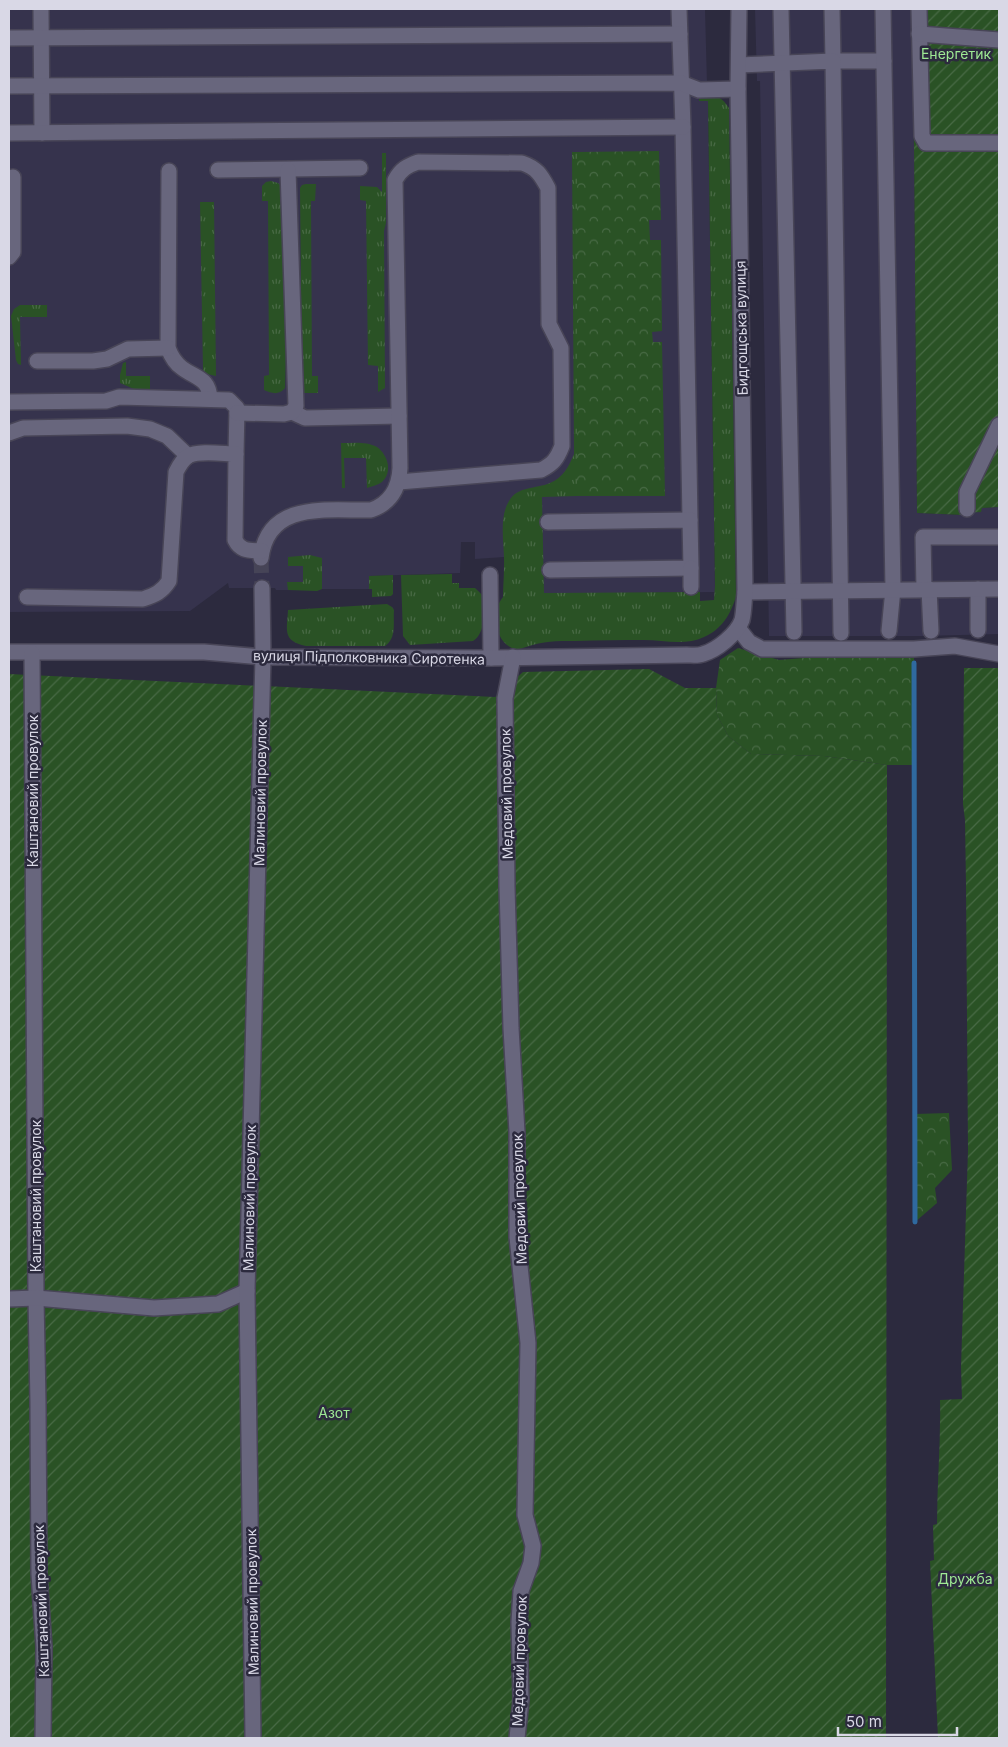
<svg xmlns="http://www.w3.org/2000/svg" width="1008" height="1747" font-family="Inter,sans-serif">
<defs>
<pattern id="grass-tufts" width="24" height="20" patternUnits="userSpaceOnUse" patternTransform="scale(1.25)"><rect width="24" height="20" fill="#2a5225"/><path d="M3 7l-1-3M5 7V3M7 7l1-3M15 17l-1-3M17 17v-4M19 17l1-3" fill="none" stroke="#486a45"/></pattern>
<pattern id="forest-crowns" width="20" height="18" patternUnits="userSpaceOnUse" patternTransform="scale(1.25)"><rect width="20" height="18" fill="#2a5225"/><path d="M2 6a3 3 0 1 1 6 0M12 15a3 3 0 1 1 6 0" fill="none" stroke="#486a45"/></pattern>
<pattern id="garden-furrows" width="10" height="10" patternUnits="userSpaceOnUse" patternTransform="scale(1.25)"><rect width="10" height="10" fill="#2a5225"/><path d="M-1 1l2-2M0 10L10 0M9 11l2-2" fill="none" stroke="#486a45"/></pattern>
</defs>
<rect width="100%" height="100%" fill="#2c2a3e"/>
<g fill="#36334d">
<polygon points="9,9 705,9 707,84 698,85 699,101 708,101 715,592 544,594 504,557 475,559 475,542 461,542 460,573 369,576 369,589 322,589 322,582 288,582 288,590 276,590 275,588 229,588 228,583 190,611 9,612"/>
<polygon points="755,9 911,9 914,146 917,513 963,515 981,508 999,507 999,634 923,636 769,636 760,81 757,81"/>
</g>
<g fill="url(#grass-tufts)">
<path d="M699,96c16,0 21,-2 30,12l7,489c-6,18 -14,32 -32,40 -19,9 -40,3 -60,3 -23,0 -46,0 -69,1 -20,0 -31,0 -49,6 -4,1 -8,3 -11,2 -21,-6 -24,-38 -12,-52 0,-10 1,-20 1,-31 1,-20 -6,-47 5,-65 8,-15 27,-12 41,-18 13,-5 19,-17 24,-29l-2,-302h5v344l-35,1 2,96 156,-1v9l14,-1 1,-14 -7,-485h-9z"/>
<polygon points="382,153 386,153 386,223 384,231 385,388 378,392 378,366 368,365 366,201 360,200 360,186 377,187 382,192"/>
<path d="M271,181l7,2 4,4 6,91 -3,110c-7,8 -13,5 -21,2v-14l5,-1 -1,-174h-6v-15l4,-4z"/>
<polygon points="306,184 316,184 315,201 311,201 312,376 318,376 318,393 302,393 300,188 302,185"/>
<polygon points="200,202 214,202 216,376 207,374 203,370"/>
<polygon points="20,305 47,305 47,317 20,317 21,365 18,364 16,360 11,316 14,309"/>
<polygon points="126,362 126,376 150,376 150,390 134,389 120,383 120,375 123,363"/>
<path d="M341,443c12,0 25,-2 36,4 11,8 16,25 5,35 -4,3 -10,4 -15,6l-1,-30h-22l1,30h-3z"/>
<polygon points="310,555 322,558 322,589 317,591 288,590 287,582 303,582 303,566 288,566 288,557"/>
<path d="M452,574v9h7v5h16c3,3 7,6 8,9 3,13 2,37 -10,44l-63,4 -7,-9 -2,-61z"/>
<polygon points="393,575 393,594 391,596 372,597 372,589 369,589 369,576"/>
<path d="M387,604l5,3 2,3c-1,13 3,28 -9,36h-79c-24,-5 -19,-16 -18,-36z"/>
</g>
<g fill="url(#forest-crowns)">
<polygon points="659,151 661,220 649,220 650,240 661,240 662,331 652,332 653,342 662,342 665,496 577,496 577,152"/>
<polygon points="738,648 779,660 914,649 914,765 887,765 824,756 751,754 728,736 717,715 716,688 720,660"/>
<polygon points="949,1113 952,1170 935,1188 937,1203 915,1222 915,1114"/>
</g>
<g fill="url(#garden-furrows)">
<polygon points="911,9 999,9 999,507 982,508 981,512 964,513 964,515 917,513 914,146"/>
<path d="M964,668h35v1070h-61l-8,-177 4,-1 -1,-35 4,-1c0,-41 4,-83 3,-124l22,-1 -1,-32 7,-217 -2,-265 -1,-65 -2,-16z"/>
<polygon points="649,669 685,688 716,688 717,715 728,736 751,754 824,756 887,765 886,1738 9,1738 9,674 495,697 523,672"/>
</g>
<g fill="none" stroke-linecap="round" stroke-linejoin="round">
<polyline stroke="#2f699f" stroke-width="5" points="914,663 915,1222"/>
<polyline stroke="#464457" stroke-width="15" stroke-dasharray="15 8" stroke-linecap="butt" points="261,558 262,588"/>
<g stroke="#484557" stroke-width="18">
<g id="minor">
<polyline points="41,9 42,133"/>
<polyline points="679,9 683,127 690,520"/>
<polyline points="781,9 794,632"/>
<polyline points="832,9 833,61 884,61"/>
<polyline points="883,9 893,589 889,631"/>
<polyline points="919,9 922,136 926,143 999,143"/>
<polyline points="919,34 999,40"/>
<polyline points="9,38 680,34"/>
<polyline points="739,65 833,61 841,633"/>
<polyline points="9,86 681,83 699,90 738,89"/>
<polyline points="9,133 683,127"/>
<polyline points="218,170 360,168"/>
<path d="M169,171l-1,177c3,8 7,15 14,20 15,11 27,10 28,31"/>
<polyline points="9,257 13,252 13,177"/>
<polyline points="37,361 93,361 107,359 128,349 168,348"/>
<polyline points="9,402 106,401 119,397 229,400 237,408 236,454"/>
<polyline points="292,412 305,418 399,416"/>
<polyline points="237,413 284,414 292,412 296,406 288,170"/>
<polyline points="9,433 23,428 127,426 150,429 167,436 188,456"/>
<polyline points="967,509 967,492 999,425"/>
<polyline points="548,522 690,520 691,568 550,570"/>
<path d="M261,558c7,-58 67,-47 110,-48 20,-7 28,-22 29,-42l-5,-288c6,-11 12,-14 23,-18l104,1c15,5 19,12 26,25l1,136 12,24 1,98c-5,13 -9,18 -21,24l-142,12"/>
<polyline points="490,575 491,658"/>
<polyline points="691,587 691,568"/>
<polyline points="924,589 923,537 999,537"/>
<polyline points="929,589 931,631"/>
<polyline points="978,589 978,630"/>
<polyline points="745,592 999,589"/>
<path d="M27,597l116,2c12,-4 19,-7 26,-18l7,-109c3,-6 6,-12 12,-16 11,-6 36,-2 48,-2l-1,86c6,12 15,10 27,11"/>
<polyline points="738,628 749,642 762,649 914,649 955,646 999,654"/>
<path d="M9,652h195l59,5 228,1 196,-3c5,0 11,1 16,-1 14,-4 34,-20 39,-34 2,-8 2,-19 3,-28l-7,-503 1,-80"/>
<polyline points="32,653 36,1298 38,1403 39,1574 44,1647 43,1738"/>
<polyline points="513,657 505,698 507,887 511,1028 517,1132 517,1237 528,1343 525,1515 533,1546 531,1563 521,1591 519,1622 521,1700 517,1738"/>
<polyline points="9,1299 36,1298 154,1308 218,1304 247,1291"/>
<polyline points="253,1738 247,1291 263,657 262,588"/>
</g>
</g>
<use href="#minor" stroke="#68667d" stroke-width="15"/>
</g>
<g text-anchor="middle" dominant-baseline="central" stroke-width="5" stroke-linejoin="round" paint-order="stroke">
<g font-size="14" fill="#9ee994" stroke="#2c2a3e">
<text x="956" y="53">Енергетик</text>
<text x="334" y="1412">Азот</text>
<text x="965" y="1578">Дружба</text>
</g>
<g font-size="14" fill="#d9d8e6" stroke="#2c2a3e">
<text transform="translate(741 328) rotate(-91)">Бидгощська вулиця</text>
<text transform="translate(369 657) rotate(1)">вулиця Підполковника Сиротенка</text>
<text transform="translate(32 791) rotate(-90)">Каштановий провулок</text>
<text transform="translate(260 793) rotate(-89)">Малиновий провулок</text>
<text transform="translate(506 794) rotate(-91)">Медовий провулок</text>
<text transform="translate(35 1196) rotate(-90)">Каштановий провулок</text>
<text transform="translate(249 1198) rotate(-89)">Малиновий провулок</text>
<text transform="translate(519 1199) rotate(-92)">Медовий провулок</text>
<text transform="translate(41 1601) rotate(-92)">Каштановий провулок</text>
<text transform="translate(252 1602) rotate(-91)">Малиновий провулок</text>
<text transform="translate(519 1661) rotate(-88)">Медовий провулок</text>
</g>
</g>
<rect width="1008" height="1747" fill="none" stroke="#d9d8e6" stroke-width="20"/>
<path d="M838 1727v8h119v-8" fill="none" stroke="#d9d8e6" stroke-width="2.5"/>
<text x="846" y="1727" font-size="15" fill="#d9d8e6" stroke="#2c2a3e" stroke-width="4" paint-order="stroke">50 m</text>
</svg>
